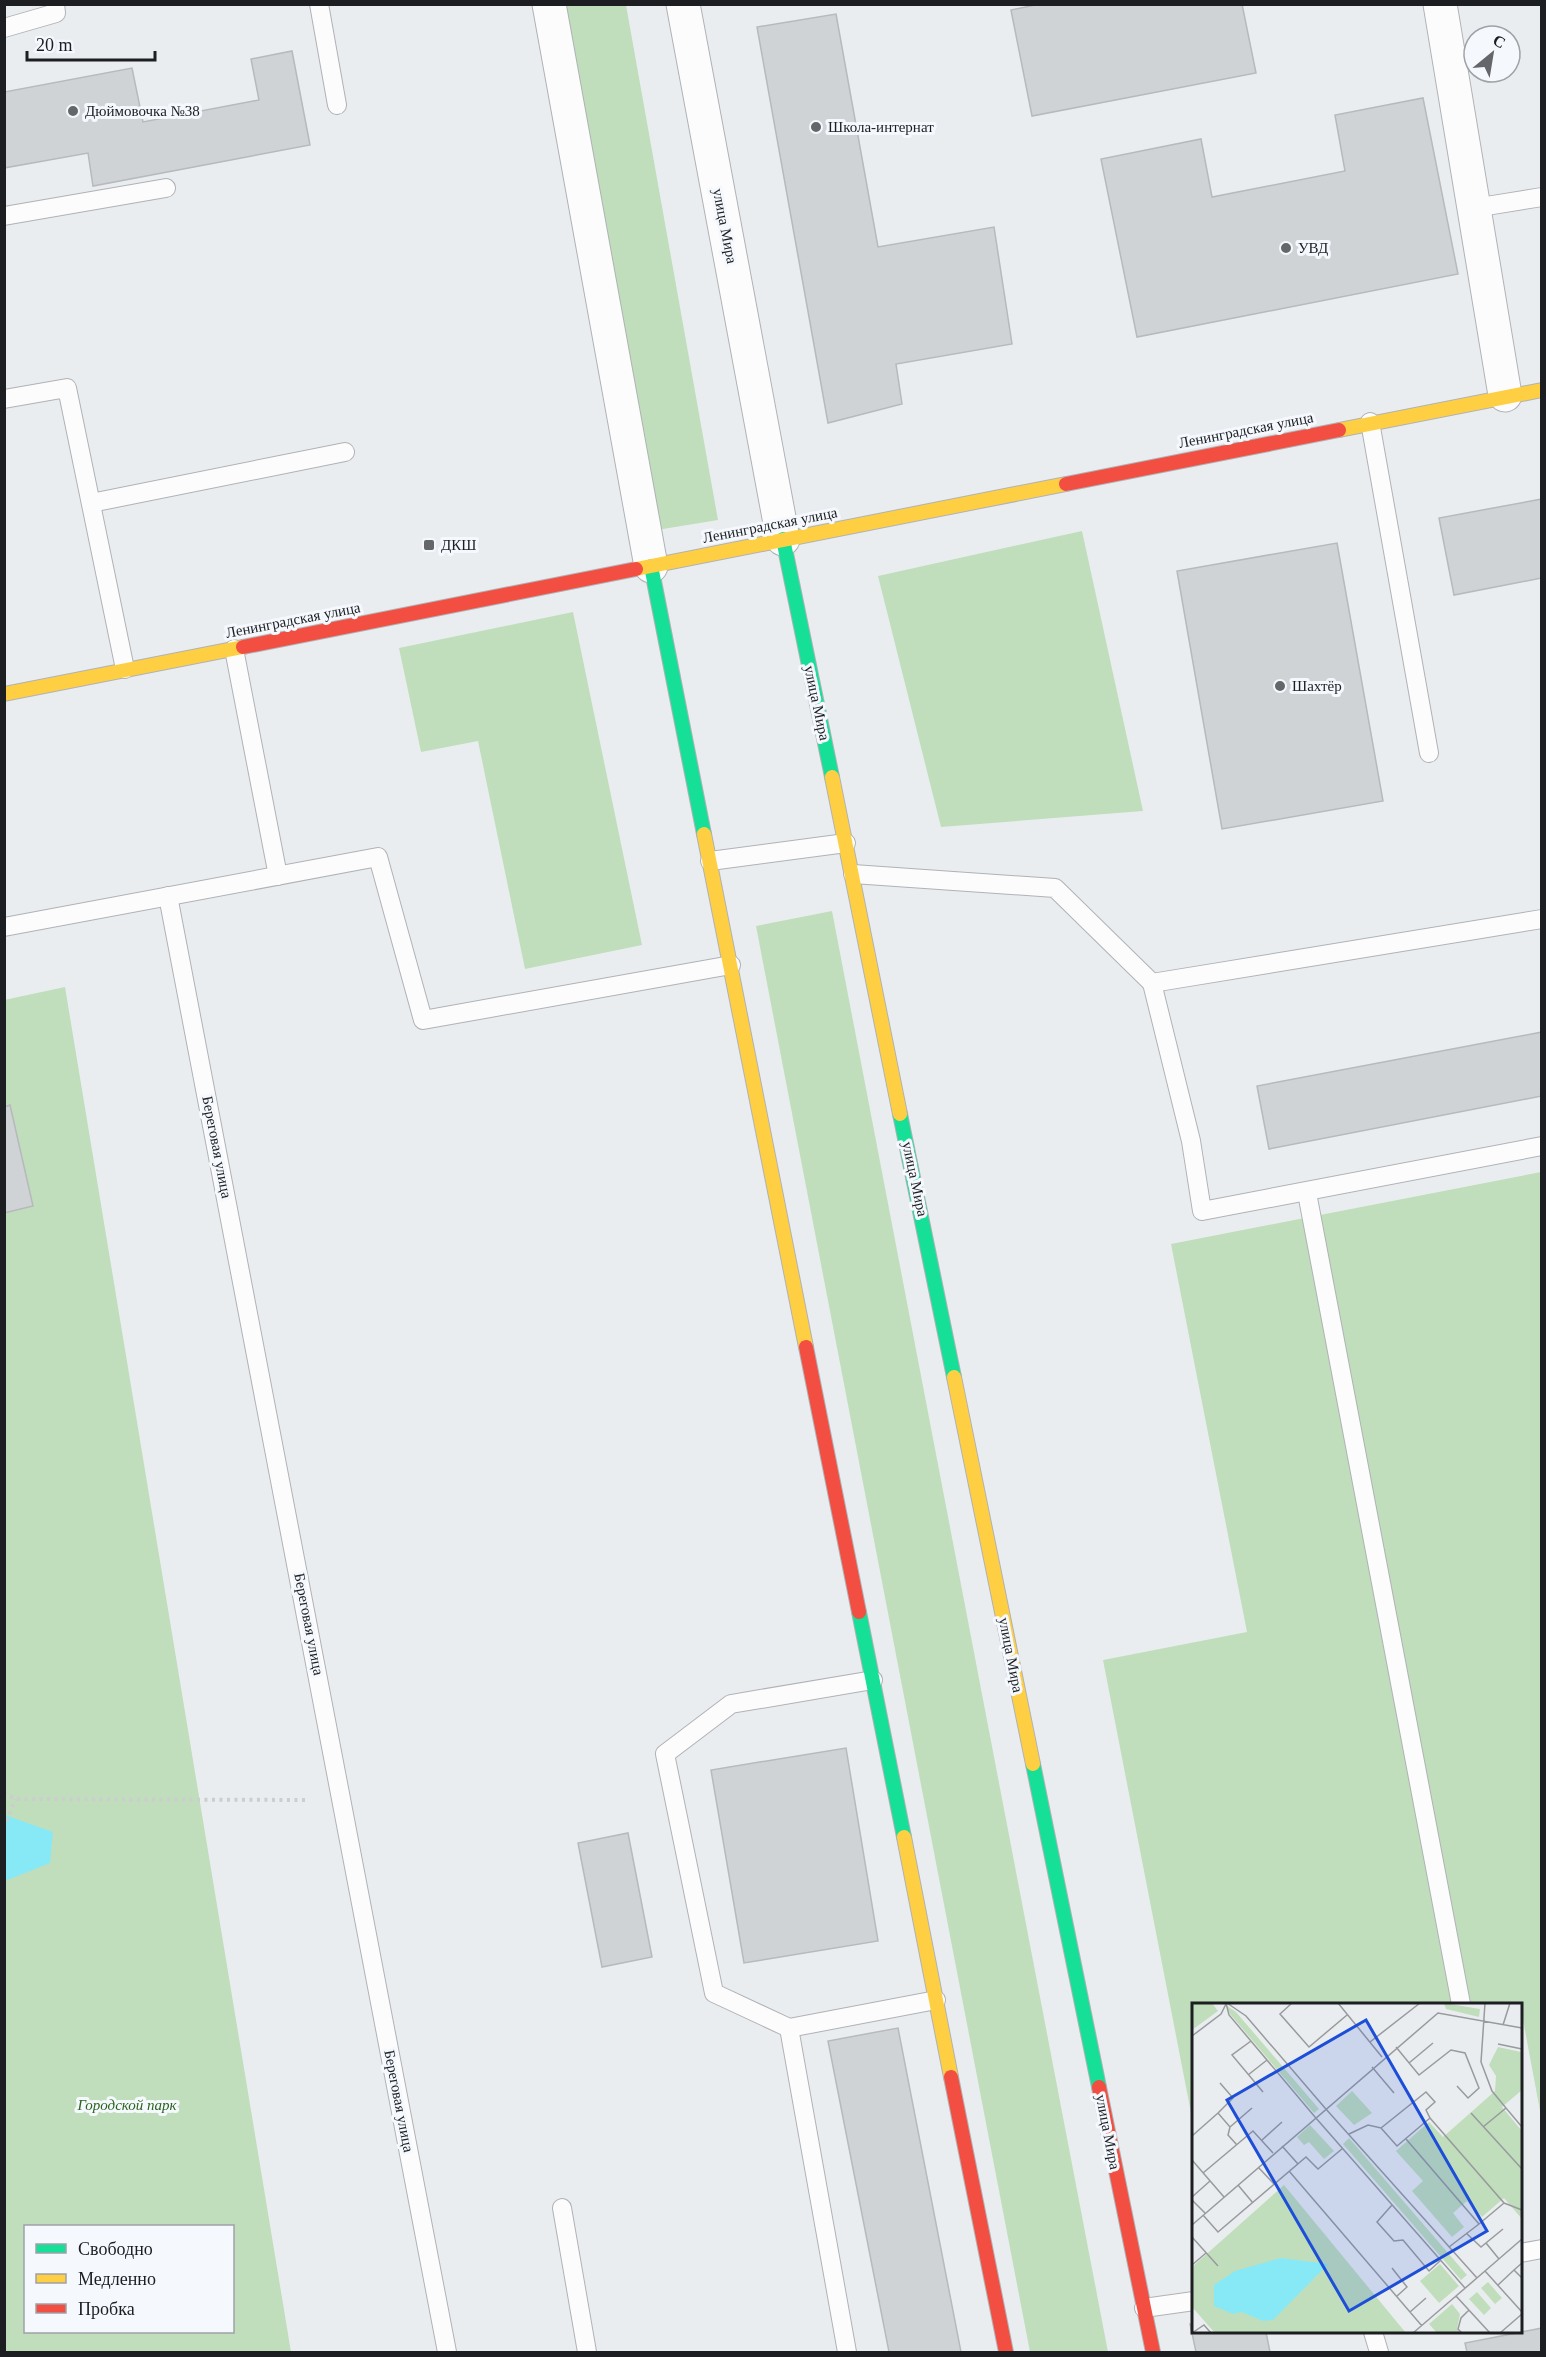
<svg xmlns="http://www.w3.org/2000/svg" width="1546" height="2357" font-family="'Times New Roman',serif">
<rect width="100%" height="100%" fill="#eaedf0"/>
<g fill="#c0debc" fill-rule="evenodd">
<polygon points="561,5 626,5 718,520 657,530"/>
<polygon points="1082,531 1143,811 941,827 878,576"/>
<polygon points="573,612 642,945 525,969 478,741 421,752 399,648"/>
<polygon points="832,911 1108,2352 1030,2352 756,926"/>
<path d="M65,987l226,1365h-286l-1,-1352zM26,2226h206v106h-206z"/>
<polygon points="1541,1172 1541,2116 1520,2004 1194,2004 1193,2123 1103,1660 1247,1632 1171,1244"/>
</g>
<polygon fill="#87e9f5" points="5,1815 53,1832 50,1863 5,1881"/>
<g fill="#d0d3d5" stroke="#b7b9bc" stroke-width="1.5">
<polygon points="1040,4 1242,4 1256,73 1032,116 1011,10"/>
<polygon points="836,14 878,247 994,227 1012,344 896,364 902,404 828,423 757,27"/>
<polygon points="292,51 310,145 93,186 88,153 4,168 4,92 132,68 143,122 259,100 251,59"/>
<polygon points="1423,98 1458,274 1137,337 1101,159 1201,139 1212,197 1345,171 1335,115"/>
<polygon points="1542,499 1542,578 1454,595 1439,518"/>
<polygon points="1337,543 1383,801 1222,829 1177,571"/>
<polygon points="1542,1032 1542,1096 1269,1149 1257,1086"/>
<polygon points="10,1105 33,1206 4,1213 4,1107"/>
<polygon points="846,1748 878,1941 744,1963 711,1770"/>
<polygon points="628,1833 652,1957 602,1967 578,1843"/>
<polygon points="898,2028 961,2352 889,2352 828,2041"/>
<polygon points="1194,2323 1194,2332 1266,2332 1270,2352 1196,2352 1190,2324"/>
<polygon points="1542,2328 1542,2352 1467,2352 1465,2343"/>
</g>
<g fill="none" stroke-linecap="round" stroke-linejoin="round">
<g stroke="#b0b2b5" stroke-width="20">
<g id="lane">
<polyline points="319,4 337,105"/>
<polyline points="4,28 56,13 55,4"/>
<polyline points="1474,208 1542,197"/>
<polyline points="4,216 166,188"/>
<polyline points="4,399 67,388 125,669"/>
<polyline points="1370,422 1429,753"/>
<polyline points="91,503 345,452"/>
<polyline points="234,649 278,876"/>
<polyline points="710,861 846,843"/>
<polyline points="853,874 1055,888 1152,983 1542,919"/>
<polyline points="168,896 447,2352"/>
<polyline points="4,927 378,857 423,1020 731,965"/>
<polyline points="1152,983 1191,1141 1202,1211 1542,1146"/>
<polyline points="1307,1193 1461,2004"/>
<polyline points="789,2028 936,2000"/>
<polyline points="562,2208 587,2352"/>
<polyline points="1520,2253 1542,2249"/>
<polyline points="1144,2308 1194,2301"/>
<polyline points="1373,2332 1379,2352"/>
<polyline points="847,2352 789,2028 714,1993 665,1754 731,1704 873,1680"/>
</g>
</g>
<g stroke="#b0b2b5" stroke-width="35">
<g id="street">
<polyline points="549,4 651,566"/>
<polyline points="683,4 783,539"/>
<polyline points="1440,4 1505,395"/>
</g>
</g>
<g stroke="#b0b2b5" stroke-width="16">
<g id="fast">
<polyline points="783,539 832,777"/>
<polyline points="651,566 704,834"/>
<polyline points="900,1114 954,1377"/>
<polyline points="859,1612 904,1837"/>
<polyline points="1033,1764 1099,2087"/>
</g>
</g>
<g stroke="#b0b2b5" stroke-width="16">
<g id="slow">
<polyline points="1339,430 1542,390"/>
<polyline points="636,569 1066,484"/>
<polyline points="4,694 243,647"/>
<polyline points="832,777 900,1114"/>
<polyline points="704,834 806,1347"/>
<polyline points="954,1377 1033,1764"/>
<polyline points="904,1837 951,2077"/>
</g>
</g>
<g stroke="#b0b2b5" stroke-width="16">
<g id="jam">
<polyline points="1066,484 1339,430"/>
<polyline points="243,647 636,569"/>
<polyline points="806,1347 859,1612"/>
<polyline points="951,2077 1006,2352"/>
<polyline points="1099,2087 1153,2352"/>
</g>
</g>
<g stroke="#cccdce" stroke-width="4" stroke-dasharray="3 4.5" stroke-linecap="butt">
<polyline points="4,1792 15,1799 309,1800"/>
<polyline points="4,1828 15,1799"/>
</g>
<use href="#lane" stroke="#fcfcfd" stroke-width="18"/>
<use href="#street" stroke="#fcfcfd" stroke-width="33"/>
<use href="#fast" stroke="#16e098" stroke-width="14"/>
<use href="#slow" stroke="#ffcf43" stroke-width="14"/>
<use href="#jam" stroke="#f24e42" stroke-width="14"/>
</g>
<g fill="#646669" stroke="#f5f9fe" stroke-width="2">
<circle cx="73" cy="111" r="6"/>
<circle cx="816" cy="127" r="6"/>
<circle cx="1286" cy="248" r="6"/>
<rect x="423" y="539" width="12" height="12" rx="3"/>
<circle cx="1280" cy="686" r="6"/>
</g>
<g text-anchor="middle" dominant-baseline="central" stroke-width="6" stroke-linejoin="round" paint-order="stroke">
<g font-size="15" fill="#1c1e21" stroke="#f5f9fe" text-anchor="start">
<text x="85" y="111">Дюймовочка №38</text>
<text x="828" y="127">Школа-интернат</text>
<text x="1298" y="248">УВД</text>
<text x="441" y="545">ДКШ</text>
<text x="1292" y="686">Шахтёр</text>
</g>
<g font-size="15" fill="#1c1e21" stroke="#f5f9fe">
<text transform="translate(725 226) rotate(79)">улица Мира</text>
<text transform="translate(1246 430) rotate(-11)">Ленинградская улица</text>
<text transform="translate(770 525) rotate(-11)">Ленинградская улица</text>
<text transform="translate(293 620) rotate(-11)">Ленинградская улица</text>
<text transform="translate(817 703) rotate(78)">улица Мира</text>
<text transform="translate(217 1147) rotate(79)">Береговая улица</text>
<text transform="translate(915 1179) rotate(78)">улица Мира</text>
<text transform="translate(309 1624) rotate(79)">Береговая улица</text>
<text transform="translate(1011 1655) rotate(79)">улица Мира</text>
<text transform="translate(399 2101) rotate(79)">Береговая улица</text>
<text transform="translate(1108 2132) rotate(79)">улица Мира</text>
</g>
<g font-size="15" font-style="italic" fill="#2c651d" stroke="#f5f9fe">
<text x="127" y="2105">Городской парк</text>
</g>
</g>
<g transform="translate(1192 2003)">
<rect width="330" height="330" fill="#eaedf0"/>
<path d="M0,0h20l6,8 -26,19zM252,0l36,6 -1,8 -33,-8zM34,2l10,7 83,97 -5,4 -84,-99zM306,44l23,5 1,38 -20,17 20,24v88l-18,-21 -22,19 -15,-16 -14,12 11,14 -12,10 -40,-46 11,-10 -27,-30 33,-29 14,15 52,-46 1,-15 -7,-11zM160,88l20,22 -18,12 -18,-19zM118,122l24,26 -10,8 -15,-17 -5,3 -7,-8zM157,135l118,137 -6,5 -118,-136zM92,182l122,148h-191l-23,-26v-40zM248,261l19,22 -20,17 -19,-22zM296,279l14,16 -7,6 -14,-16zM285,289l14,16 -7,7 -15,-16zM260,301l8,10 -3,15 3,4h-23l-8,-9z" fill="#c0debc"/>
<path d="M89,255l47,6 -55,56 -10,1 -21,-9 -9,2 -19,-8v-21l21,-14z" fill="#87e9f5"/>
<path fill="none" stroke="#989a9d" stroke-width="1.5" d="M34,0l3,12 86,102M35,0l19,13 79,92M100,0l-12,11 29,33 38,-32M146,0l44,54M293,0l-4,59 11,29 14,17M311,22l7,-22M0,33l29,-22 5,-10M59,38l-19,14 31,37M178,39l50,-39M306,41l24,5M204,44l23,28 32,-25 14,3 14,35 -11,10 -11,-12M217,60l24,-20M180,64l22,26M56,72l19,-15M133,105l152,170M26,110l15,-15 -13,-15M279,110l51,56M123,114l150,171M38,124l-2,8 9,10M291,124l23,-19 16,19M189,125l16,18 33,-28M157,131l19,-9 13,3 45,-36 9,10 -9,8 4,8 74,85 -25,21M0,133l26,-23 12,14 22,-19M214,136l73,85 -30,23M70,137l20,-18M90,143l16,18M0,157l32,37M66,164l16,17M97,168l133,155M11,170l50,-42 20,22M46,182l15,18M0,194l18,-16M0,197l13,13M312,200l18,7M200,202l-15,17 17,19 9,-1 26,31 12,-11M11,212l15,17 88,-75 12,12 25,-21M0,222l246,-212 84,15M274,230l15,14 22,-18M0,234l26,29M294,240l13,16M330,260l-8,7 8,8M0,262l14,-12M200,265l15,19 -10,9M293,268l37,-32M306,282l16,-15M218,309l16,-14M0,330l12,-8 7,8M221,330l43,-37M270,330l-4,-4 3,-11 8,-8M298,330l-34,-37 29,-25 37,41M308,330l22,-19"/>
<path fill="#1d4ed8" fill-opacity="0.15" stroke="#1d4ed8" stroke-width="3" d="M174,17l121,211 -138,80 -122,-211z"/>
<rect width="330" height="330" fill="none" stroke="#1c1e21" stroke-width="3"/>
</g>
<rect width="1546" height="2357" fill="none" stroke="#1c1e21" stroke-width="12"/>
<rect x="24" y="2225" width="210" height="108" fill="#f5f9fe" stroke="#9ea1a6" stroke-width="1.5"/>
<rect x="36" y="2244" width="30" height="9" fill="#16e098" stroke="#9ea1a6" stroke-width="1.5"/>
<text x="78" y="2255" font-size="18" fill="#1c1e21">Свободно</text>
<rect x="36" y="2274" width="30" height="9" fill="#ffcf43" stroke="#9ea1a6" stroke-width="1.5"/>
<text x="78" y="2285" font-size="18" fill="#1c1e21">Медленно</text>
<rect x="36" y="2304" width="30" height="9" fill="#f24e42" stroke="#9ea1a6" stroke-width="1.5"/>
<text x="78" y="2315" font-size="18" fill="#1c1e21">Пробка</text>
<g transform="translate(1492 54) rotate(30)"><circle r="28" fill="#f5f9fe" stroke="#9ea1a6" stroke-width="1.5"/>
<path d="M0-4.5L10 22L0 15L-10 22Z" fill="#646669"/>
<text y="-9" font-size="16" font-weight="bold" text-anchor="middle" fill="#1c1e21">С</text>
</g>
<path d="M27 51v9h128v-9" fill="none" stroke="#1c1e21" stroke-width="3"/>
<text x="36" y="51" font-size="18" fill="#1c1e21" stroke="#f5f9fe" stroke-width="4.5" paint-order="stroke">20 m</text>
</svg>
